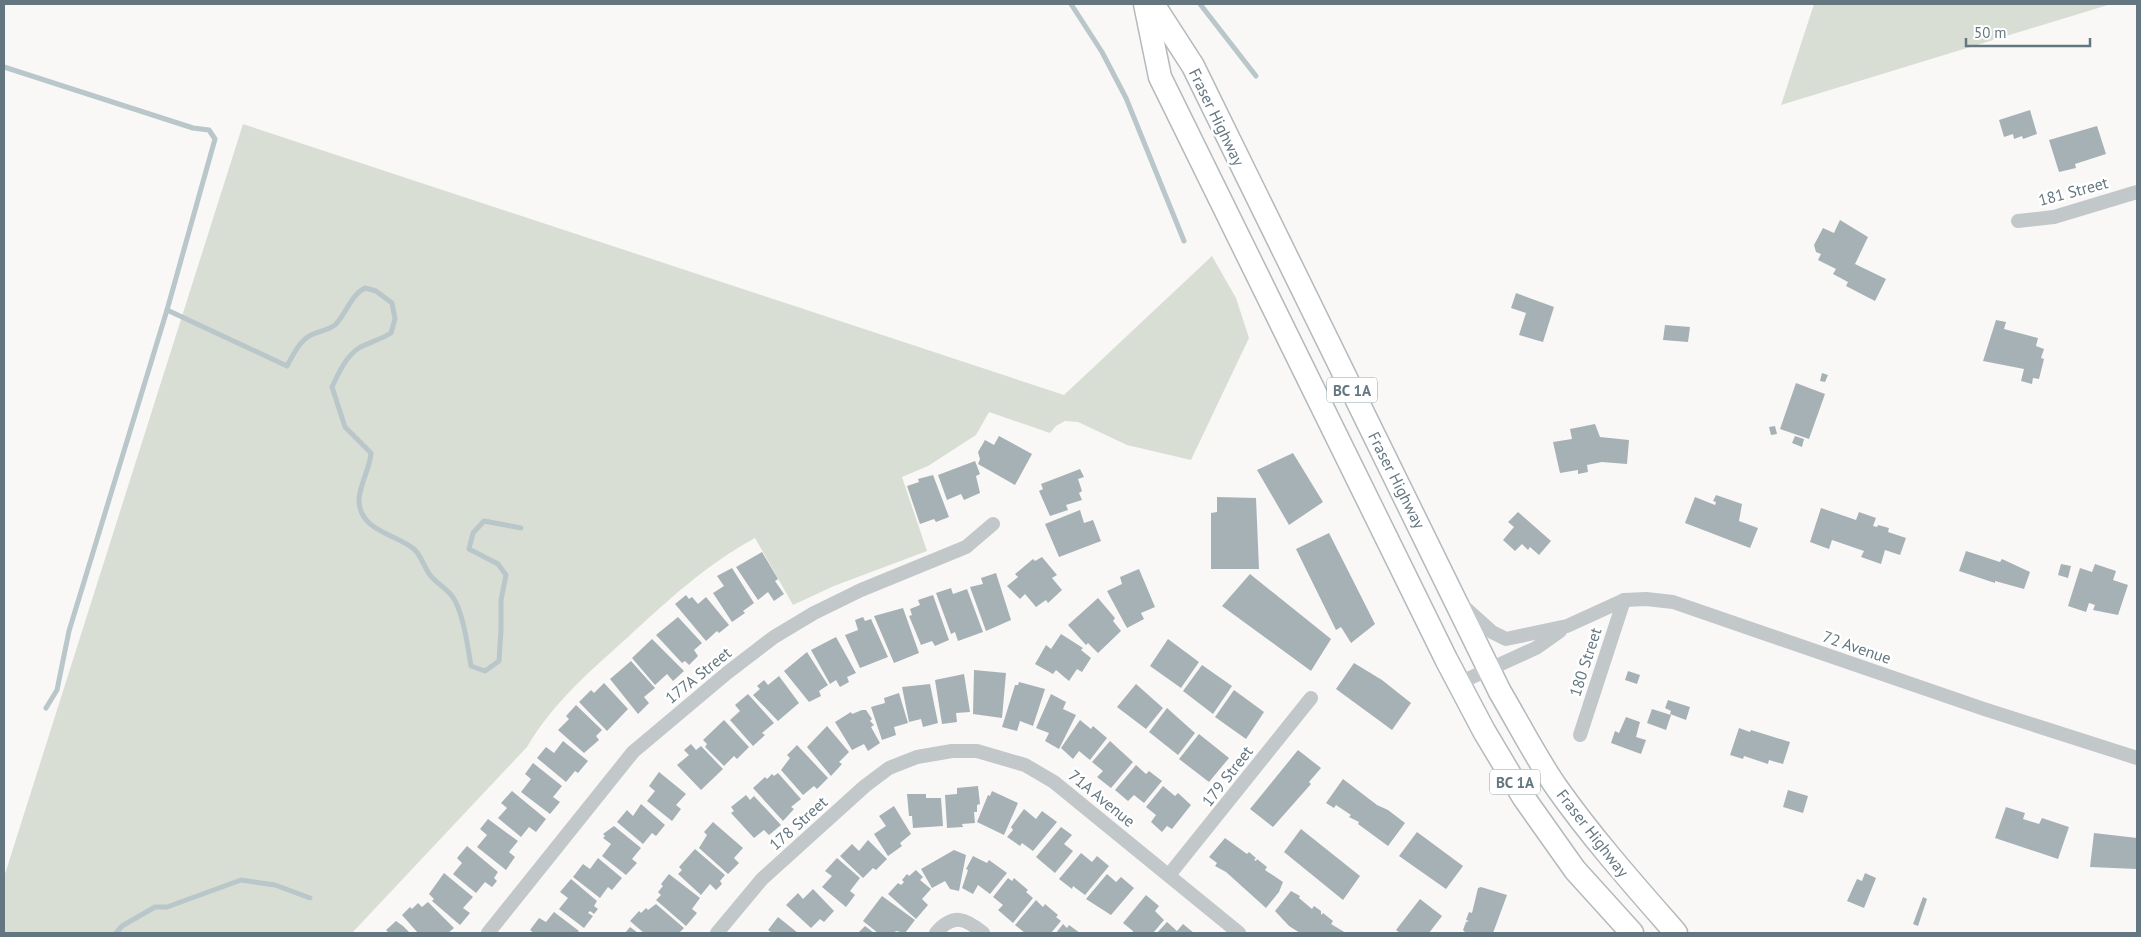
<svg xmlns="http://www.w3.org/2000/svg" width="2141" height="937" font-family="'PT Sans',sans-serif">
<rect width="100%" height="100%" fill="#f9f8f6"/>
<g fill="#d9ded5">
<polygon points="1814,4 2111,4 1781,105"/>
<path d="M243,124l821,271 148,-139 24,42 13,40 -58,122 -64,-15 -49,-23 -13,-1 -9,5 -6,7 -61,-21 -13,23 -48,31 -26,11 25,74 -93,35 -41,19 -38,-67c-48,26 -88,63 -128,100 -38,34 -74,65 -100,109l-175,186h-348v-56z"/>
</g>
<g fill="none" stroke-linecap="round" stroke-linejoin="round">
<g stroke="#b9c6ca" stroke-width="5">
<polyline points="1071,4 1102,52 1126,98 1184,241"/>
<polyline points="1200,4 1256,76"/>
<polyline points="4,67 193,128 209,130 215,139 167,310 69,631 57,690 46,708"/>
<path d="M167,310l120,56c6,-11 13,-26 24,-31 8,-4 19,-5 25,-11 11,-12 15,-29 29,-36l11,3 16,12 3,16 -4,14c-11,7 -24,10 -32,15 -13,8 -21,26 -27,39l13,40 26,26c-1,16 -12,32 -12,48 1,30 37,33 55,48 7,6 10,18 16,26 6,8 16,13 22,21 11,14 16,52 19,70l14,5 14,-10 2,-31v-30l5,-25 -8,-11 -29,-15 4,-16 11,-12 37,7"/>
<polyline points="116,933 122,926 155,907 167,907 241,880 275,885 310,898"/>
</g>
</g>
<g fill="#a6b1b5">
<polygon points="2030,110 2037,134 2023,139 2022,136 2014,139 2013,134 2004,137 1999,120"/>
<polygon points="2097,126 2106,154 2075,164 2076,168 2059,172 2049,140"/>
<polygon points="1840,220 1868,237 1855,264 1886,279 1875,301 1846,286 1848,282 1833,274 1836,269 1818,260 1821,254 1816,252 1814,245 1823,228 1834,233"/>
<polygon points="1516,293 1554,307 1543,342 1519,335 1526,313 1511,308"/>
<polygon points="1996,320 2006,322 2004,329 2038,338 2036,346 2044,349 2041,358 2044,359 2039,379 2033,378 2032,384 2021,381 2024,369 1983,361"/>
<polygon points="1665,325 1690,327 1688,342 1663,340"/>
<polygon points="1822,373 1828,375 1825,382 1820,381"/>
<polygon points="1796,383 1825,394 1809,439 1780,429"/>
<polygon points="1595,424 1600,437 1629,440 1627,464 1602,462 1587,465 1588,472 1578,474 1578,470 1560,473 1553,442 1572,439 1570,429"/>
<polygon points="1775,426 1777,434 1771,435 1769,427"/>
<polygon points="999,436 1032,454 1015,485 978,464 980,459 978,452 985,440 994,445"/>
<polygon points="1795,436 1804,439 1802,447 1792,443"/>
<polygon points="1293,453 1323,502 1289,525 1257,470"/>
<polygon points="975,461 980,474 976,476 980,493 964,500 961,494 947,500 938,475"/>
<polygon points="1080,469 1084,477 1078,479 1082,491 1079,493 1082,500 1066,505 1068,510 1050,516 1039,491 1043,489 1041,484"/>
<polygon points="933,475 949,517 936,522 934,519 920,524 907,486 919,482 918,479"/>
<polygon points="1716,495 1742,504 1739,521 1758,528 1750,548 1685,523 1695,497 1715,505 1716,502 1713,501"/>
<polygon points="1217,497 1256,498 1259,569 1211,569 1211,513 1217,512"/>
<polygon points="1821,508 1856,520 1859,512 1876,518 1873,526 1877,527 1878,525 1889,528 1888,532 1906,538 1900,555 1885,550 1881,564 1861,557 1864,551 1832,540 1829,549 1810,542"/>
<polygon points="1080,510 1084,523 1093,520 1101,541 1059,557 1045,524"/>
<polygon points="1518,512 1551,541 1539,555 1530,547 1528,550 1522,544 1515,551 1503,540 1514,527 1508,522"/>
<polygon points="1329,533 1375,624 1351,643 1341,627 1336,630 1296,549"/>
<polygon points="1966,551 2000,562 2002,559 2030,572 2024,589 1995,581 1995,583 1959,571"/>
<polygon points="762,552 778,579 775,581 784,594 774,601 768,592 758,600 736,567"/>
<polygon points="1042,557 1057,575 1052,578 1062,590 1048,603 1046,600 1036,607 1025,594 1020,599 1007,586 1018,577 1015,574 1033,559 1035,561"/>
<polygon points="2061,564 2071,566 2068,578 2058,575"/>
<polygon points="2095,564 2116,571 2113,580 2128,585 2118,615 2093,610 2095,605 2089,603 2086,612 2068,606 2080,568 2092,572"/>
<polygon points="732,568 754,603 743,611 745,613 732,622 713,593 724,586 717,576"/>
<polygon points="1139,569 1155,607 1141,613 1144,619 1127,628 1107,591 1122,584 1120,577"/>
<polygon points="996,573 1011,620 986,631 970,587 983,584 981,578"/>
<polygon points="1250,574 1331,639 1311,671 1222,606"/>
<polygon points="951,588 953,594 967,589 983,632 958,641 955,632 951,634 936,593"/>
<polygon points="686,595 689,599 692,597 698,604 706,597 729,625 719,633 717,631 706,641 675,604"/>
<polygon points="933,595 949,640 935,646 932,641 921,645 909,616 912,615 910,609 920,605 918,600"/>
<polygon points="1098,598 1115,618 1113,621 1121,631 1098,653 1088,643 1086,645 1068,625"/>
<polygon points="903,608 919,653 894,663 874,616"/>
<polygon points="678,617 702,643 694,650 698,656 689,665 685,661 682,663 656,635"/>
<polygon points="863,617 865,621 871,619 888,657 860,668 845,635 858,630 855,620"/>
<polygon points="1061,634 1083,648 1081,650 1091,658 1082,672 1077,669 1069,681 1056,670 1053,674 1035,664 1046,645 1051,649"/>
<polygon points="836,637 856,673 847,677 849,682 840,687 836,680 830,684 811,650"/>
<polygon points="652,639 684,671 673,681 667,674 655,685 632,658"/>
<polygon points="1168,639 1199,662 1181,688 1150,666"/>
<polygon points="807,652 828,685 819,691 821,696 809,702 784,671"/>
<polygon points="631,661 655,688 644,697 649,703 638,714 610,679"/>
<polygon points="1354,663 1382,680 1411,703 1392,730 1336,689"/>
<polygon points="1202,665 1232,686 1213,714 1183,691"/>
<polygon points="974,670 1006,673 1002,718 973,714"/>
<polygon points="1628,671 1640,675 1637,684 1625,680"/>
<polygon points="964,674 970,712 956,713 957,722 942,724 935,680"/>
<polygon points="779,676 799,703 778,721 753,695 760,689 757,686 764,680 768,685"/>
<polygon points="1019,682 1045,689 1033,726 1020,721 1017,731 1002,727 1015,685 1018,685"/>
<polygon points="604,683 628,709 607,731 579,702 591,690 594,693"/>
<polygon points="930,684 938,723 923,727 921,719 909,722 902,687"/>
<polygon points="1136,684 1163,708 1146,729 1117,707"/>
<polygon points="1234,690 1264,712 1246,739 1215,717"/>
<polygon points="899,693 908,723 894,727 896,735 882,740 871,707 885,703 884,698"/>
<polygon points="748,694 774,723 762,733 765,735 753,746 730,720 740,711 735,705"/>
<polygon points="1051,694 1066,702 1063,709 1076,715 1059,749 1045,741 1049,733 1036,728"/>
<polygon points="1668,700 1690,707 1686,720 1670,714 1671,711 1665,708"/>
<polygon points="576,705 602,730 596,736 599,740 584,753 558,730 569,719 566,716"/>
<polygon points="1167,708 1195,733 1178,755 1149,732"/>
<polygon points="1652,709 1671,715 1666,730 1647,723"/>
<polygon points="862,710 866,710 872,719 870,721 874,725 871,727 880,743 868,751 864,744 852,750 835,722 851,712 852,714"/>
<polygon points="1626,717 1640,722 1636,737 1646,740 1641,754 1611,743 1615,731 1619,733"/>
<polygon points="724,720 749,747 737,759 734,756 724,766 705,747 707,744 703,740"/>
<polygon points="1080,720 1091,729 1093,726 1107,738 1090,760 1079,751 1073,759 1061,748"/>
<polygon points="827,726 849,752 839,762 842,764 831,776 807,747"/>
<polygon points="1739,728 1750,732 1751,730 1790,742 1783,764 1769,760 1768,764 1744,756 1743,759 1730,755"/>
<polygon points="1199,734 1229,758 1209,782 1179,759"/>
<polygon points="563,741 588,761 578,773 575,771 566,782 537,758 546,747 554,753"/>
<polygon points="1110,741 1133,762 1111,788 1097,777 1103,771 1092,762"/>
<polygon points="691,744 696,750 701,746 723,769 701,790 677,765 689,755 684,750"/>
<polygon points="797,745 828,778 817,789 814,786 803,795 781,770 790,758 787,755"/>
<polygon points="1298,750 1321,768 1309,782 1311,784 1273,827 1250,809"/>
<polygon points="533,763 562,786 553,797 560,802 550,814 521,792 531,779 525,774"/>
<polygon points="1136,765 1146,774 1149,771 1162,781 1144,803 1134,795 1128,801 1115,790"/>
<polygon points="659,772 686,794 676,805 681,809 672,821 647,801 655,791 649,786"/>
<polygon points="778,773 801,799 791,807 794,809 783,821 753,788 765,777 767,779 772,774 774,776"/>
<polygon points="1343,779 1377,805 1388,810 1405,823 1388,846 1358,824 1359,822 1349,817 1351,815 1336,805 1334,808 1326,803"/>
<polygon points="978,786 980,804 977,805 977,812 974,812 975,823 962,824 963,827 947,828 945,795 957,794 957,788"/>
<polygon points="1163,786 1175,796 1178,793 1191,805 1172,829 1167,826 1162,832 1151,822 1156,815 1146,807"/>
<polygon points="1788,790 1808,796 1803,813 1783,807"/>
<polygon points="512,791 546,819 536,832 529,827 521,837 498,818 507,808 501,803"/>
<polygon points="992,791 1018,803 1004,835 977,822 988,795 990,796"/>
<polygon points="907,794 926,794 926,798 941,798 943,826 913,828 912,816 909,816"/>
<polygon points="746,795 750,800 754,796 781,825 769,835 764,830 754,838 731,813 734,811 731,807"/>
<polygon points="641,804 665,825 656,836 652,833 643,844 617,822 627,810 633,816"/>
<polygon points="894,806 911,834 900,843 902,846 888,856 874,834 886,826 879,816"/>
<polygon points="2006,807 2025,813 2023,819 2039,824 2042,818 2069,827 2058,859 1995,838"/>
<polygon points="1024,809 1036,819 1042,811 1057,822 1033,851 1022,843 1020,846 1007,837 1013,830 1011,827"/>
<polygon points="488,819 518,841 509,852 515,857 506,870 477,847 487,835 480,829"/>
<polygon points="713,822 743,848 734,858 739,863 728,874 699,848 707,835 704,832"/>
<polygon points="614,826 641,848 632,859 637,863 626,875 602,856 611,844 603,838 605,836 603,834"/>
<polygon points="1061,827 1072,835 1064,844 1073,851 1055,873 1036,857"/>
<polygon points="1301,829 1360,876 1343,900 1284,852"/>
<polygon points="1417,832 1463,866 1446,889 1399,856"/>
<polygon points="2094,833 2137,838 2137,869 2090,867"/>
<polygon points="1225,838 1247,854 1249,852 1256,858 1254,860 1256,861 1257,859 1267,867 1265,870 1283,882 1279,892 1266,908 1226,872 1215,866 1217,863 1209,857"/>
<polygon points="868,840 887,859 876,870 873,868 863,878 840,856 852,844 859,851"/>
<polygon points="467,846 498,872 494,878 497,881 492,887 485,882 476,893 453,874 462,863 457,858"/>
<polygon points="695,849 725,875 720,881 722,884 716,890 710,884 701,895 678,874 682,870 679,867"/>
<polygon points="954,850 966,855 959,891 950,889 945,881 932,888 921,869"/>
<polygon points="1081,853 1092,862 1097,856 1109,866 1085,895 1073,886 1072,889 1059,879"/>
<polygon points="973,856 987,863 989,860 1007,873 990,894 978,885 973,894 962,888 968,870 966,869"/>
<polygon points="598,858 622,878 612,890 608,887 600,898 573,877 583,864 590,869"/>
<polygon points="837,858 860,878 850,891 855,895 846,907 822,887 832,876 825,871"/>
<polygon points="916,870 923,877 920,880 931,889 922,899 928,905 916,919 888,894 898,883 901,885 904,882 902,880 907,874 909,876"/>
<polygon points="444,873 473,897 463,908 470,913 460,925 432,901 434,899 429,894"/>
<polygon points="1865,873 1876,878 1864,908 1847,901 1857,879 1862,881"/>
<polygon points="669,874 700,898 692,909 697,913 686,926 656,900 661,895 658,892 663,886 661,884"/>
<polygon points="1107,874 1116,882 1121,877 1134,888 1111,915 1086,899"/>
<polygon points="1008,878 1012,881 1014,878 1028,890 1026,892 1033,898 1013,923 998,910 1003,905 993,897"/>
<polygon points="571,879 597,901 594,906 598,909 594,914 590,911 588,913 593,916 584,928 559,909 568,898 560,892"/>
<polygon points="1481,887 1507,895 1493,933 1466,933 1463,930 1466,922 1469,921 1466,920 1469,912 1472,913 1478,888"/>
<polygon points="813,889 834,911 824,922 820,919 811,928 786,905 798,893 803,899"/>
<polygon points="1291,891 1300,896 1299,898 1312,909 1314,906 1321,911 1321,915 1323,913 1333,921 1331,924 1346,933 1300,933 1289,926 1275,911"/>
<polygon points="1146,895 1159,906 1155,911 1164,920 1153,933 1132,933 1133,931 1123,923"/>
<polygon points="882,896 915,920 905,933 896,931 894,933 878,933 863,921"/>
<polygon points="1923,897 1927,899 1918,926 1913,924"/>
<polygon points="1420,899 1442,916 1429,933 1400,933 1396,930"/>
<polygon points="1036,900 1043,907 1045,904 1058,915 1056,917 1061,921 1051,933 1025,933 1015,925"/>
<polygon points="428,902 454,928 448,933 418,933 402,915 410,907 412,909 418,903 422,907"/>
<polygon points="656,904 684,928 679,933 644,933 630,921 639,911 641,913 646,908 648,910"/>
<polygon points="554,912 579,931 577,933 534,933 530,930 539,918 546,922"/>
<polygon points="778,917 798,933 772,933 768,930"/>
<polygon points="396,921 403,926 410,933 389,933 386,930"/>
<polygon points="1167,922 1177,931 1183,924 1194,933 1157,933"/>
<polygon points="1063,924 1067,928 1069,925 1080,933 1056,933"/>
<polygon points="865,926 874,933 858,933"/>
<polygon points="630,927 638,933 625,933"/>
</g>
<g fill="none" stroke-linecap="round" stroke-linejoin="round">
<g stroke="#b3b9bc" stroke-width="25">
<g id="primary">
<polyline points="1145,4 1160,77 1446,659 1484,731 1524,798 1575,870 1632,933"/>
<path d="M1153,4l40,62 307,626c19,32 36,66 57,96 36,51 78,98 119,145"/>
</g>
</g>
<g stroke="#c2c7ca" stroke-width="14">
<polyline points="2018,221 2054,217 2137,192"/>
<polyline points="1463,606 1492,632 1506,639 1567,626 1624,600 1646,599 1673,602 1984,709 2137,758"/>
<polyline points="1459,683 1536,648 1560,631"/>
<polyline points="1580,735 1624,600"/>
<polyline points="1169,875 1311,698"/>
<polyline points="488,933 633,752 727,673 774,637 814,613 861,590 966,547 993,524"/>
<polyline points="717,933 762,879 865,786 889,768 917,757 952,751 977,751 1025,765 1054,782 1239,933"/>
<path d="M936,933c17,-20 29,-15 47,0"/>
</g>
<use href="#primary" stroke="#fff" stroke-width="22"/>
</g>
<g text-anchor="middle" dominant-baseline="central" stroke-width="5" stroke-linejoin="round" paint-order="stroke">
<g fill="#fff" stroke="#92a0a7" stroke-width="1">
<rect x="1327" y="377.5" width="50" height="25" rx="4"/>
<rect x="1490" y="769.5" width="50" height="25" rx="4"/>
</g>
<g font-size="15" font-weight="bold" fill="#647781">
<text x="1352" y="390">BC 1A</text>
<text x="1515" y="782">BC 1A</text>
</g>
<g font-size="16" fill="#647781" stroke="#fff">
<text transform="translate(1217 117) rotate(64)">Fraser Highway</text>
<text transform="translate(2073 191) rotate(-15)">181 Street</text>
<text transform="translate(1397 480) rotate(63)">Fraser Highway</text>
<text transform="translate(1857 647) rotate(19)">72 Avenue</text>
<text transform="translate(1585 662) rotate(-72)">180 Street</text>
<text transform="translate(698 675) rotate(-39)">177A Street</text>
<text transform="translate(1227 776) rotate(-52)">179 Street</text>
<text transform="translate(1102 798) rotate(39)">71A Avenue</text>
<text transform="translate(798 823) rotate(-42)">178 Street</text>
<text transform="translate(1593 833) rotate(52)">Fraser Highway</text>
</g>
</g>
<rect width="2141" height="937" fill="none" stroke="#647781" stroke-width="10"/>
<path d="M1966 38v8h124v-8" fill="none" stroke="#647781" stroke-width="2.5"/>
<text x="1974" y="38" font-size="15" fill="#647781" stroke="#ffffff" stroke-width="4" paint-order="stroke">50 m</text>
</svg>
